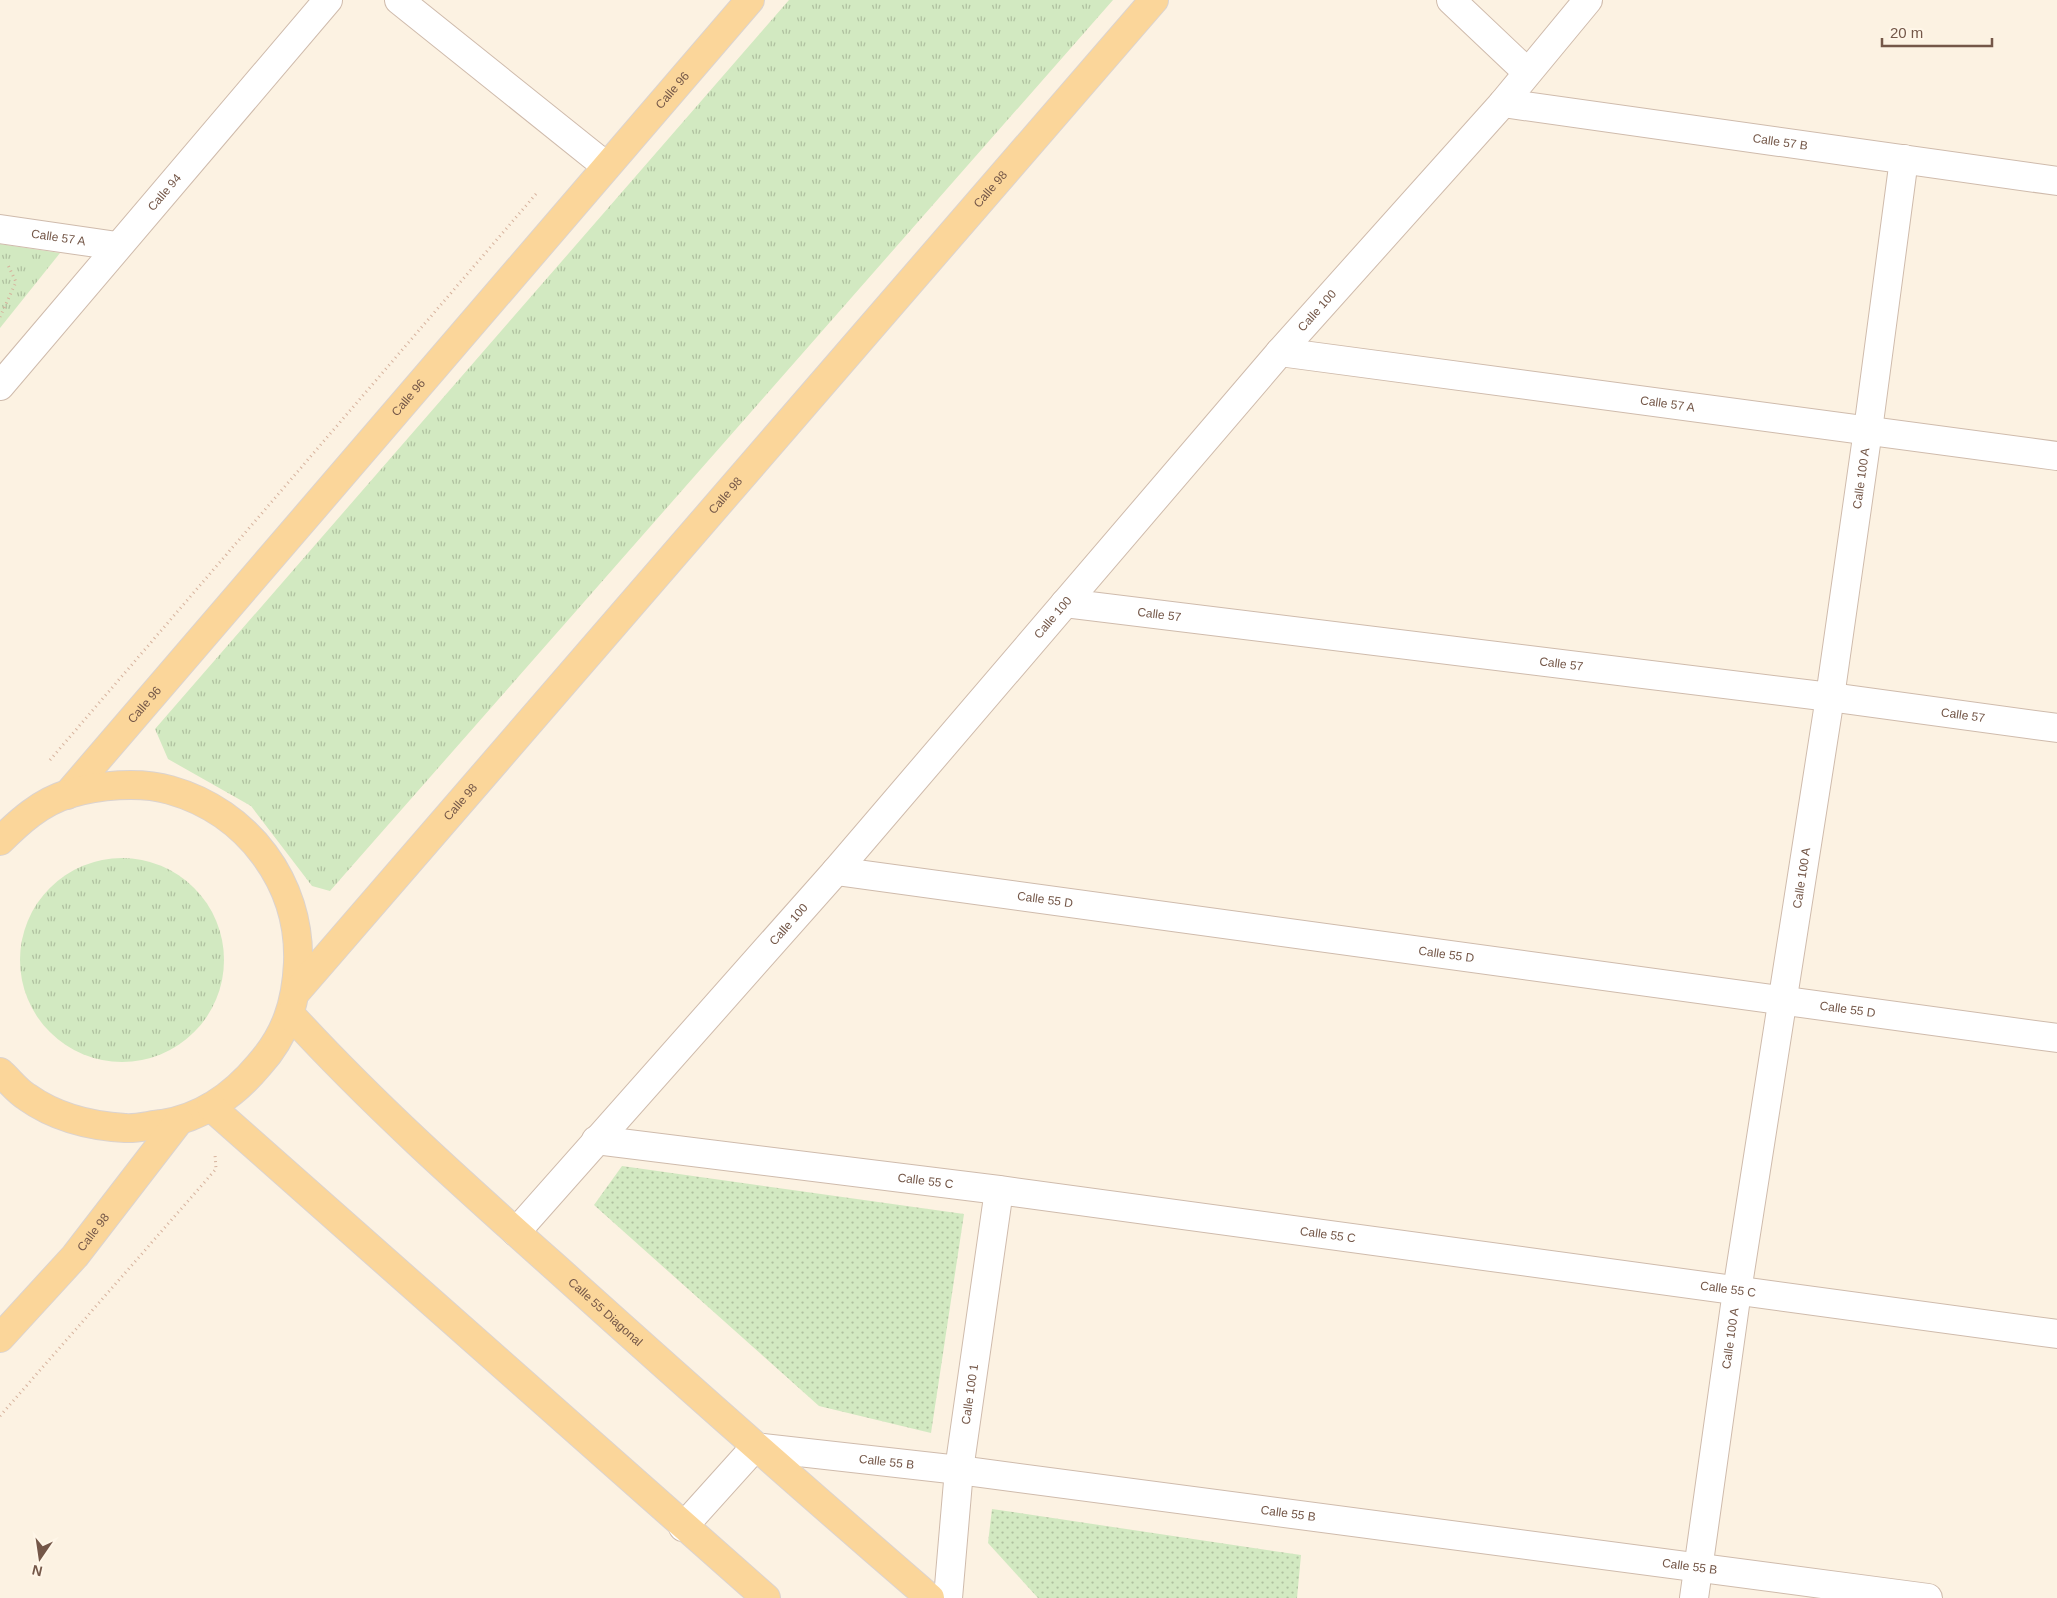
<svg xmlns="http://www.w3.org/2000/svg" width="2057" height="1598" font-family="Helvetica,sans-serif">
<defs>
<pattern id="grass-tufts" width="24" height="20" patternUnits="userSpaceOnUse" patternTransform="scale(1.25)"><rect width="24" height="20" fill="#d2e9c1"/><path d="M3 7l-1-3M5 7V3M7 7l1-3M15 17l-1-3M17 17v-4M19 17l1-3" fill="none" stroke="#afc09f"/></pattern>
<pattern id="garden-dots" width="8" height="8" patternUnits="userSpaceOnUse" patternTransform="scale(1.25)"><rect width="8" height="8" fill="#d2e9c1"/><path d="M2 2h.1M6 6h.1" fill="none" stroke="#afc09f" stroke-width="1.8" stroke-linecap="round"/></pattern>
</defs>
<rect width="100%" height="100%" fill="#fcf2e2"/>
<g fill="url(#grass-tufts)">
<polygon points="789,0 1113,0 330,891 312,886 251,806 168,759 155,729"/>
<polygon points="0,244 60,253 0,328"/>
<circle cx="122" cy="960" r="102"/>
</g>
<g fill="url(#garden-dots)">
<polygon points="622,1166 964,1214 931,1433 819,1406 594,1205"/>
<polygon points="992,1509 1301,1555 1297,1598 1038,1598 988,1543"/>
</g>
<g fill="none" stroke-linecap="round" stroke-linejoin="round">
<g stroke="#cfbbac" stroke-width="30">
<g id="minor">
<polyline points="399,0 606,166"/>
<polyline points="1451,0 1527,72"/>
<path id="s1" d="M1503,103l554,78"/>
<path id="s2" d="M0,229l117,17"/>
<path id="s3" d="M1280,352l777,104"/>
<path id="s4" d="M0,386l328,-386"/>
<path id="s5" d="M1065,603l765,94 227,31"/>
<path id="s6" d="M836,871l1221,167"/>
<path id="s7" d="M596,1140l403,50 1058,144"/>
<path id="s8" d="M516,1232l320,-361 444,-519 223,-249 85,-103"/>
<path id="s9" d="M683,1527l72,-80 204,23 969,128"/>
<path id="s10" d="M948,1598l11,-128 40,-280"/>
<path id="s11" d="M1694,1598l43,-307 93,-594 38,-267 36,-271"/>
</g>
</g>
<g stroke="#dbd3cf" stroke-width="30">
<g id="major">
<path id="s12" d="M67,795l683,-795"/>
<path d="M0,841c19,-19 41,-39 68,-47 30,-9 72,-13 102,-4 78,22 131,93 128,173 -2,40 -12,72 -39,102 -25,30 -58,53 -97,59 -12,1 -25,5 -37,4 -34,-2 -70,-11 -98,-31 -10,-6 -18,-17 -27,-25"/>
<path id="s13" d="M297,991l857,-991"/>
<path id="s14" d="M290,1014c85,93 180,177 274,261 121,109 243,217 366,323"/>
<polyline points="211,1107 766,1598"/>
<path id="s15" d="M0,1338l75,-82 104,-135"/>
</g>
</g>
<g stroke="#d6b29d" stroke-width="3" stroke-dasharray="1 4" stroke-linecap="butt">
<polyline points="0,317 16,282 7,263"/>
<polyline points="50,760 536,194"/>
<polyline points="0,1416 216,1169 215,1155"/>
</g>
<use href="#minor" stroke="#fff" stroke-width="28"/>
<use href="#major" stroke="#fbd69a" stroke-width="28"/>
</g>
<g text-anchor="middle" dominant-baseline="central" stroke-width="4.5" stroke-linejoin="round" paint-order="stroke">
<g font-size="12" fill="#745748" stroke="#fff6e8">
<text stroke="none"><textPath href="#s12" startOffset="929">Calle 96</textPath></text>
<text stroke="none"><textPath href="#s1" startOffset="280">Calle 57 B</textPath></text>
<text stroke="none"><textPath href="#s13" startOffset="1060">Calle 98</textPath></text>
<text stroke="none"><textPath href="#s4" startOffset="254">Calle 94</textPath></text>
<text stroke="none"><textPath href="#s2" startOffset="59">Calle 57 A</textPath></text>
<text stroke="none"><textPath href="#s8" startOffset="1221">Calle 100</textPath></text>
<text stroke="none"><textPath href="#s12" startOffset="524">Calle 96</textPath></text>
<text stroke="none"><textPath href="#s3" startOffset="391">Calle 57 A</textPath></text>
<text stroke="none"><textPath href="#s11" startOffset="1132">Calle 100 A</textPath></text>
<text stroke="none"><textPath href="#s13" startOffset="655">Calle 98</textPath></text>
<text stroke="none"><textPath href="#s5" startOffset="95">Calle 57</textPath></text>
<text stroke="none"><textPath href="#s8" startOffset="816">Calle 100</textPath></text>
<text stroke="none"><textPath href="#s5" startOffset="500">Calle 57</textPath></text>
<text stroke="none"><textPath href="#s12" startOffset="119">Calle 96</textPath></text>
<text stroke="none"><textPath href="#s5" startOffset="905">Calle 57</textPath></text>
<text stroke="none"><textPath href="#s13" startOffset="250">Calle 98</textPath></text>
<text stroke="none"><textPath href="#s11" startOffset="728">Calle 100 A</textPath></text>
<text stroke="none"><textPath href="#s6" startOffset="211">Calle 55 D</textPath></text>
<text stroke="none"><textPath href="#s8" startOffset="411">Calle 100</textPath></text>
<text stroke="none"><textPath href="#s6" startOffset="616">Calle 55 D</textPath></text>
<text stroke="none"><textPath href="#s6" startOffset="1021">Calle 55 D</textPath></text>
<text stroke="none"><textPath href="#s7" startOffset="332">Calle 55 C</textPath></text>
<text stroke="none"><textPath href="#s15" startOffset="141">Calle 98</textPath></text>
<text stroke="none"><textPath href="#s7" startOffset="738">Calle 55 C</textPath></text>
<text stroke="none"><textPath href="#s7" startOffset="1142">Calle 55 C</textPath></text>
<text stroke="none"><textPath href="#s14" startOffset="434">Calle 55 Diagonal</textPath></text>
<text stroke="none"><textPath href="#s11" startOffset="262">Calle 100 A</textPath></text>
<text stroke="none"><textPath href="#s10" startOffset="205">Calle 100 1</textPath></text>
<text stroke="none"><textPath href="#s9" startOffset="240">Calle 55 B</textPath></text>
<text stroke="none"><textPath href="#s9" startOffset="645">Calle 55 B</textPath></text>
<text stroke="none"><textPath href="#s9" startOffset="1050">Calle 55 B</textPath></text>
</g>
</g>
<g transform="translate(40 1558) rotate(193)" stroke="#fff6e8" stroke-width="4" paint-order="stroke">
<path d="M0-4L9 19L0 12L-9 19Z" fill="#745748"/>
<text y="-8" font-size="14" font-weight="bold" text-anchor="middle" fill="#745748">N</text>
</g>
<path d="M1882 38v8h110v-8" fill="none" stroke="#745748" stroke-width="2.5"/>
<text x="1890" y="38" font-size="15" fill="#745748" stroke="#fff6e8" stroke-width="4" paint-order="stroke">20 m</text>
</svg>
